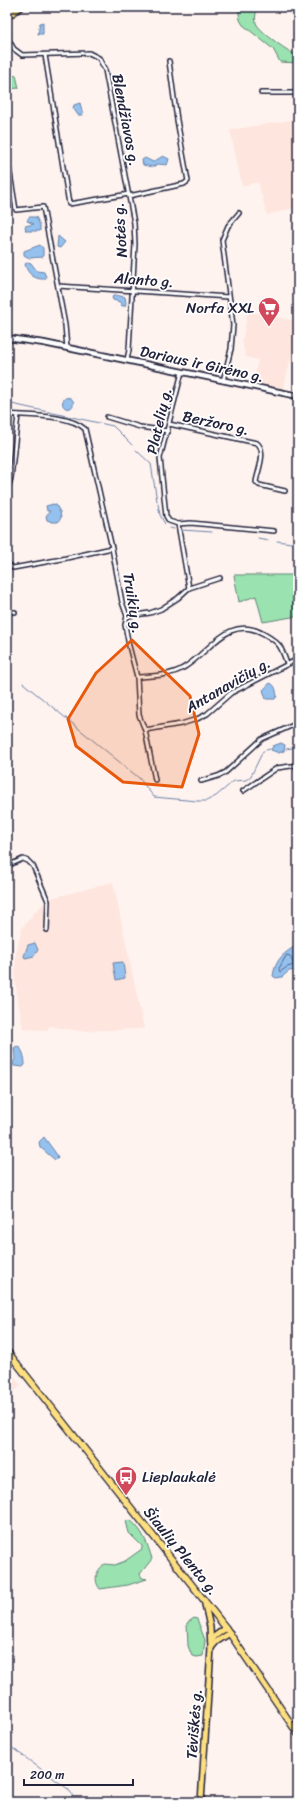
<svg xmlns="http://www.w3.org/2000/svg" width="305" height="1809" font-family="Sriracha,sans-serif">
<rect width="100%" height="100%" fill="#fff3f0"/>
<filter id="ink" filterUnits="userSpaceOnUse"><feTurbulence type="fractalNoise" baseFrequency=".025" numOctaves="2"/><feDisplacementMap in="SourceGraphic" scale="8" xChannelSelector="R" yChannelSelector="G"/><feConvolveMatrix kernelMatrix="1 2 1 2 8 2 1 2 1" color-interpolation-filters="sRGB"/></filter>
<g filter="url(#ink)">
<g fill="#fee5dd">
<polygon points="298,119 298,207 267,215 258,182 242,186 230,130"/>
<polygon points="248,311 295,321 292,354 283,391 253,384 258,360 246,357 242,342"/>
<polygon points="291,796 298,797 298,861"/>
<polygon points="113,882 144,1029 79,1031 49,1026 48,1030 23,1029 15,981 16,953 22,928 34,913 48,899"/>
<polygon points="7,1368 21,1386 7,1396"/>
</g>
<g fill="#9ae2af" stroke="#5e8275">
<path d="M238,7h20c-2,5 -4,13 -1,18 6,9 32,27 41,31v7l-18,-1 -7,-13 -30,-24 -3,-5z"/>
<polygon points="16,75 19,88 7,89 7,78"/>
<polygon points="234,575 298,575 298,616 263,622 256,596 239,602"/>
<path d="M130,1520c13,10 18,25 22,39l-12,15 2,4 5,1 -19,6 -28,4c-7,-9 -4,-19 5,-25l10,1 10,-4 17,-12v-3l-13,-13 -3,-12z"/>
<polygon points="194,1618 197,1619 205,1640 203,1656 197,1657 192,1656 188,1646 187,1623"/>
</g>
<g fill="#95c1ee" stroke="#6781a6">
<polygon points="43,22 43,34 38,34 40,23"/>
<polygon points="80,103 83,115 78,115 73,108 74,105"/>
<polygon points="163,156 169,159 167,165 158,164 152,167 143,165 142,160 145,158 153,162"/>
<polygon points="29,217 36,217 40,225 40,231 26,231 25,226 34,224 27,221"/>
<polygon points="58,236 65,242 60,248 57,247"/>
<polygon points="40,245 43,248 43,257 29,258 24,255 24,251"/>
<path d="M28,262l3,1 6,8 7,1 2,5 -1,2c-10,1 -18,-5 -20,-15z"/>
<polygon points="115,295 125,297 126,303 125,306 122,306 120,302 113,300 112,297"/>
<circle cx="68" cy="403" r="5.5"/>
<polygon points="53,504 56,505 60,512 61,518 58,522 52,522 47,520 46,516 50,511 47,511 46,506"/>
<path d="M270,683c6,2 6,8 7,13l-2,3h-9l-3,-9z"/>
<polygon points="281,743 285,745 284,751 279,753 271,750 273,746"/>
<polygon points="35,943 38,950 34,956 25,958 24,956 28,945"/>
<path d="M298,945v10l-4,2 4,3v10l-9,1 -7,6 -6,1 -3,-2c2,-16 11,-24 25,-31z"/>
<polygon points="123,962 125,978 116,980 113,963"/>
<path d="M17,1046c6,2 8,13 8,19l-2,2 -9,-1 -1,-3 2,-4 -1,-11z"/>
<polygon points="44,1137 57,1155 58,1158 55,1160 40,1147 39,1142"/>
</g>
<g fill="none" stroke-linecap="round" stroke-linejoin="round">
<polygon stroke="#506283" stroke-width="1" points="287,955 290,956 294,965 287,967 280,972 279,969"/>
<g stroke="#6781a6" stroke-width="1">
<polyline points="7,403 113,426 132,445"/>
<polyline points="136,450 151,464 157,501"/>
<polyline points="158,504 160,515 165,524"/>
<polyline points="169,528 174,529"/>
<polyline points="182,530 212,532"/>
<polyline points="258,538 268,540"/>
<polyline points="277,541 298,544"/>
<polyline points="23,683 139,778 154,797 197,801 206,801 216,796 234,781 246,780 251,776 263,751 270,749"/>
<polyline points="286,749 298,747"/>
<polyline points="7,1497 10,1506 9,1519"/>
<polyline points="7,1534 8,1526"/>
<polyline points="7,1744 68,1789 72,1794 72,1802"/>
</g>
<g stroke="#22223b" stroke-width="6">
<g id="minor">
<polyline points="7,37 14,49 22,55 89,53 99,58 105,70 134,223 135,244 129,350 127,360"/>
<polyline points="45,55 69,204 129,194"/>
<polyline points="261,93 298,93"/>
<polyline points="8,161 16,210 43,207 65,325 67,348"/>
<polyline points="129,196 184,184 188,181 177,120 169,61"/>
<polyline points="58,286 229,297"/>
<polyline points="182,372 160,458 166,516 169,521 178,524 189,588"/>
<polyline points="223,381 231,349 233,325 222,240 228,226 239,213"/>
<path d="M7,414c22,2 61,0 78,15l27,119 10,54 5,14 -2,9 4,21 8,31 2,38 6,15 10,50"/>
<polyline points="107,417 140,427 168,431"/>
<path d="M169,424l88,19c10,8 1,27 -1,39l3,3 26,6"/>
<polyline points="7,491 11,478 18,415"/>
<polyline points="178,524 191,523 274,531"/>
<polyline points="7,562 10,566 13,568 62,559 112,548"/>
<polyline points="7,612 15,612"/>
<polyline points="127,616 150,613 161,609 178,598 189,588 220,578"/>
<path d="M137,677c16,-1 32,-1 46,-9 26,-14 44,-55 81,-34 16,9 17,12 23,30"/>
<polyline points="145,730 181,724 197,719 207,714 231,693 298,659"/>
<polyline points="201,781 218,776 226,772 262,739 298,723"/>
<polyline points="243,791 277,768 298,765"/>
<polyline points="7,866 23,859 28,861 33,866 48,901 47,930"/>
</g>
</g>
<g stroke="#22223b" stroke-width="8">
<polyline id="secondary" points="7,338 44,343 298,396"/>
</g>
<g stroke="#22223b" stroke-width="8">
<g id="primary">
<polyline points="7,17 21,7"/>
<polyline points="211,1641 215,1636 226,1628"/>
<polyline points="211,1648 216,1642 230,1633"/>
<polyline points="201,1802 211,1648 210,1627 204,1600"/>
</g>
</g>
<g stroke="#22223b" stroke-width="8">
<polyline id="trunk" points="7,1351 226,1628 298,1734"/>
</g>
<use href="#minor" stroke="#fff" stroke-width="3"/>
<use href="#secondary" stroke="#fff" stroke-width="4.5"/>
<use href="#primary" stroke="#fddf80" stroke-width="5"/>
<use href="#trunk" stroke="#fddf80" stroke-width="5.5"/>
</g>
</g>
<path fill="#e8590c" fill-opacity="0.2" stroke="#e8590c" stroke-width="3" stroke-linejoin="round" d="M132,640l58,56 9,38 -17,53 -59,-5 -47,-36 -8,-27 28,-46z"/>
<defs>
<g id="supermarket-pin" transform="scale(1.15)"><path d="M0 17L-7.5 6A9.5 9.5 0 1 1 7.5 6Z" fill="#d1495b" stroke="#fff"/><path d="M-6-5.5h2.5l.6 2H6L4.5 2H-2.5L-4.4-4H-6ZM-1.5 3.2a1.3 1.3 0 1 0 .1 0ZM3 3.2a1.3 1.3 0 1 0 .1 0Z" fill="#fff"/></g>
<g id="bus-pin" transform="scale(1.15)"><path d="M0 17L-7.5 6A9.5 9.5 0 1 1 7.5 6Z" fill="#d1495b" stroke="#fff"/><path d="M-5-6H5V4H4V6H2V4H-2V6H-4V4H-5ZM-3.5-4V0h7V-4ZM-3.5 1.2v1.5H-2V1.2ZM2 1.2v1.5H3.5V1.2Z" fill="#fff"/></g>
</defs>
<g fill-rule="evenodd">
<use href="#supermarket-pin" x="269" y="308"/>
<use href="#bus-pin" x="126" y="1477"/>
</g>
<g text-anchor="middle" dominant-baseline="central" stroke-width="3.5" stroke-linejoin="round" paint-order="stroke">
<g font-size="15" fill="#22223b" stroke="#fff">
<text transform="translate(126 120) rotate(79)">Blendžiavos g.</text>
<text transform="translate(120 230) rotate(-94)">Notės g.</text>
<text transform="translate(144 280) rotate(4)">Alanto g.</text>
<text transform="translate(202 364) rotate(12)">Dariaus ir Girėno g.</text>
<text transform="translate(159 421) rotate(-77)">Platelių g.</text>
<text transform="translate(216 423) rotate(12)">Beržoro g.</text>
<text transform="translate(133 603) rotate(81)">Truikių g.</text>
<text transform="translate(228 685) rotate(-30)">Antanavičių g.</text>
<text transform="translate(181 1551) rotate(51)">Šiaulių Plento g.</text>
<text transform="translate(194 1724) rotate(-86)">Tėviškės g.</text>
</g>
<g font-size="15" fill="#22223b" stroke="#fff" text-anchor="end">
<text x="254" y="308">Norfa XXL</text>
<text x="142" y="1477" text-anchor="start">Lieplaukalė</text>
</g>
</g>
<rect width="305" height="1809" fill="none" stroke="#fff" stroke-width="24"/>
<rect x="12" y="12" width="281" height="1785" fill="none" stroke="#22223b" stroke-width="1.5" filter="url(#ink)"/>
<path d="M24 1779v6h109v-6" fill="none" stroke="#22223b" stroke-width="2"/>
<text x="30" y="1779" font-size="12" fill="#22223b" stroke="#ffffff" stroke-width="3" paint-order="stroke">200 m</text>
</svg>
